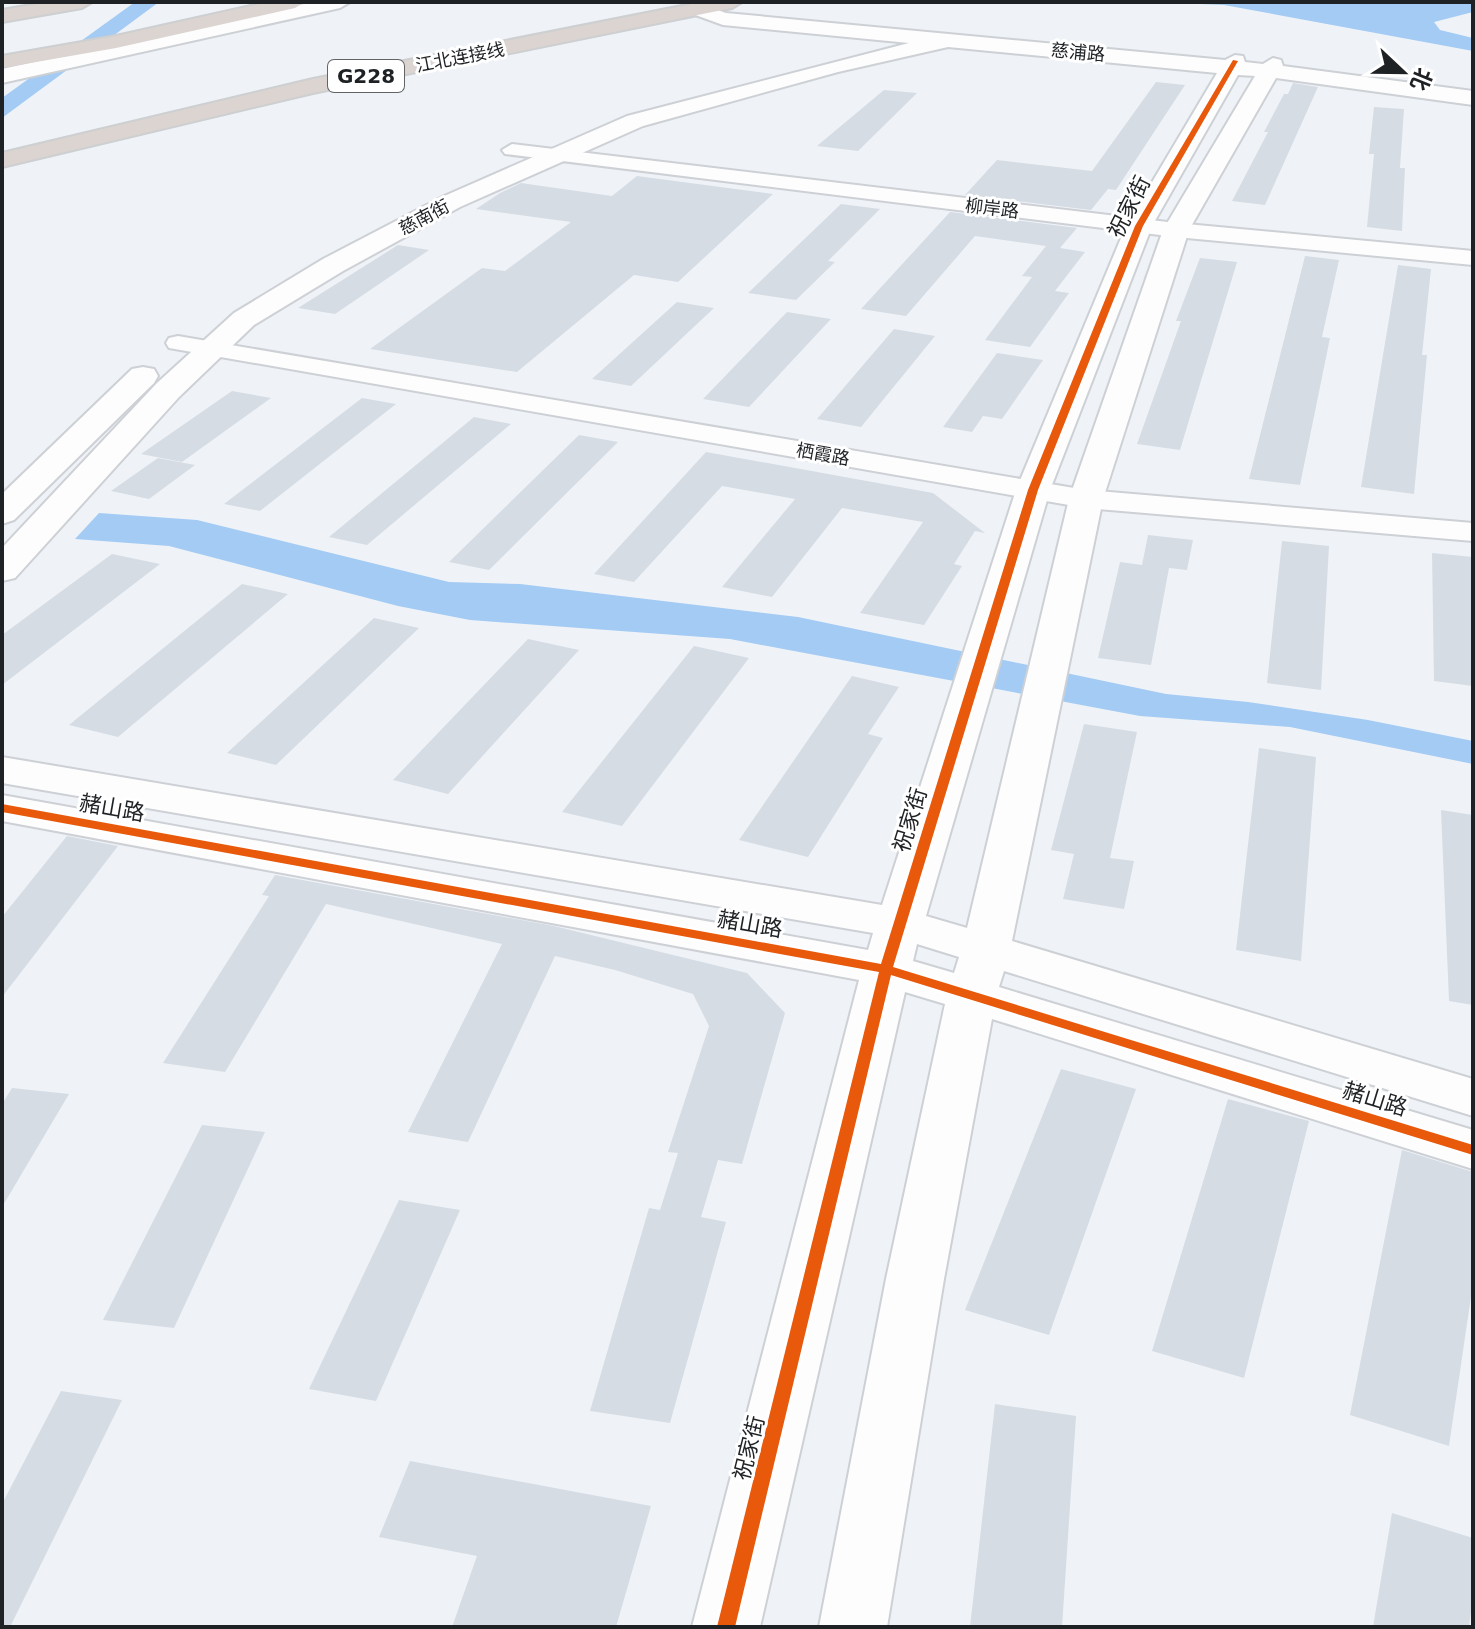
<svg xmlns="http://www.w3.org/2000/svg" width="1475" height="1629" font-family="'DejaVu Sans','Noto Sans SC',sans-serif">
<rect width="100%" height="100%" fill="#eff3f8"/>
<g fill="#a3cbf4">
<polygon points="135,2 159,2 2,118 2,98"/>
<polygon points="1155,2 1473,2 1473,12 1434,22 1440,30 1473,38 1473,51 1224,5"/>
<polygon points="99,513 197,520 449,582 520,584 798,617 1166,694 1248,702 1368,720 1473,741 1473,764 1290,727 1140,716 730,639 470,620 398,606 169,546 75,539"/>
</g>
<g fill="#d5dce4">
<polygon points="1156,82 1185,85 1116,190 1108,189 1091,210 965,195 997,160 1092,171"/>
<polygon points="1293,83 1318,87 1265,205 1232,201 1268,132 1264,132 1284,94 1288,94"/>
<polygon points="884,90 917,93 858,151 817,146"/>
<polygon points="1374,107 1404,109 1400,168 1405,168 1402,231 1367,227 1374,154 1369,154"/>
<polygon points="637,176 773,194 678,282 634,275 517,372 370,349 482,268 505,271 571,222 476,209 500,193 521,183 612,196"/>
<polygon points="841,204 880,209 828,261 835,262 796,300 748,293"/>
<polygon points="950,212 1077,228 1060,248 1085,252 1055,291 1069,293 1030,347 985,340 1032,277 1022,276 1046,246 975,236 906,316 861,309"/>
<polygon points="398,245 429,250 335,314 298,308"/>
<polygon points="1305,256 1339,260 1322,337 1330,338 1300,485 1249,479"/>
<polygon points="1200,258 1237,262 1180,450 1137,444 1181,321 1176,321"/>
<polygon points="1398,265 1431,269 1422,355 1427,355 1414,494 1361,487"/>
<polygon points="677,302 714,308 631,386 592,379"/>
<polygon points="787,312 831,319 749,407 703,399"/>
<polygon points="894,329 935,336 861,427 817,419"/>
<polygon points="997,353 1043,360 1002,419 983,416 972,432 943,427"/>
<polygon points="232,391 271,398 182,462 141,454"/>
<polygon points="362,398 396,404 260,511 224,504"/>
<polygon points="474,417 511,424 367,545 329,537"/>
<polygon points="579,435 618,442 489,570 449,562"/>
<polygon points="706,452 933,493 985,533 975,531 954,564 962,566 924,625 860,613 923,522 842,508 772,597 722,587 795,499 722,486 634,582 594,574"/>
<polygon points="158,458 195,465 149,499 111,491"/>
<polygon points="1148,535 1193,540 1187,570 1169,568 1151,665 1098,658 1120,562 1142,565"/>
<polygon points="1282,541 1329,546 1321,690 1267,683"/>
<polygon points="1432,553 1473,557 1473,686 1434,681"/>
<polygon points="112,554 160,564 2,685 2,635"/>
<polygon points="242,584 288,594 118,737 69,725"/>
<polygon points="374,618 419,628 276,765 227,753"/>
<polygon points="528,639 579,650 448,794 393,780"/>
<polygon points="694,646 749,658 622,826 562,812"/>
<polygon points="852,676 899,687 868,734 883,738 808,857 739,840"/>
<polygon points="1084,724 1137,732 1110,858 1134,861 1124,909 1063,899 1074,854 1051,850"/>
<polygon points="1259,748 1316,757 1301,961 1236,950"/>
<polygon points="1441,810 1473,815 1473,1005 1449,1001"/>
<polygon points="67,836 118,846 2,997 2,917"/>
<polygon points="275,875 554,926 747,973 785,1013 742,1164 718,1160 701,1217 726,1222 670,1423 590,1411 649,1208 660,1210 678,1153 668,1152 709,1026 693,994 615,970 555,956 468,1142 408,1132 502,944 326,904 225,1072 163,1063 269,896 262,895"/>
<polygon points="1061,1069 1136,1089 1049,1335 965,1310"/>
<polygon points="12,1088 69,1094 2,1207 2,1104"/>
<polygon points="1228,1099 1309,1121 1244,1378 1152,1351"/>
<polygon points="202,1125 265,1132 174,1328 103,1320"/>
<polygon points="1402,1150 1473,1172 1473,1283 1449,1446 1350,1415"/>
<polygon points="399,1200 460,1210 376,1401 309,1389"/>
<polygon points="61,1391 122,1400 10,1627 2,1627 2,1504"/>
<polygon points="995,1404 1076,1416 1062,1627 970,1627"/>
<polygon points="410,1461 651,1506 616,1627 452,1627 477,1556 379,1537"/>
<polygon points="1392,1513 1473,1538 1473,1596 1469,1627 1373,1627"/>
</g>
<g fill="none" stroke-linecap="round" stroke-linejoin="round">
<g stroke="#cdd0d4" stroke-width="4">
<g id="street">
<polygon points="512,144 1176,223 1473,251 1473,265 1176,237 505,154 502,150"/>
<polygon points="178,336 1086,490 1473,523 1473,541 1086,508 169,348 166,343 169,338"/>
</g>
</g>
<g stroke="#cdd0d4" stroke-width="4">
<g id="secondary">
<polygon points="313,2 350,2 340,8 2,83 2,69"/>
<path d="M694,2h24l-6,6 14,5 499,47 10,-5 8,1 2,6 18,2 10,-6 8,2 2,6 190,25v14l-197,-27 -87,152 -86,269 -91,442 461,138v37l-469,-145 -5,16 474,143v39l-481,-150 -48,260 -57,348h-68l67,-348 59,-275 -40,-12 -145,635h-68l167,-647 -857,-159v-26l866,155 5,-17 -871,-150v-26l880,148 134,-415 110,-264 91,-153 -269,-26 -110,25 -195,54 -183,81 -117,64 -89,54 -75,72 -164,181 -13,3v-33l155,-165 77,-70 89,-54 119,-62 185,-81 282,-73 -186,-18 -33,-12 -3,-4zM1238,75l17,1 -92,154 -94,269 -102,429 -41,-12 124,-426 102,-264zM917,944l42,13 -5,16 -41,-12z"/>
<polygon points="143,367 154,369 158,376 154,383 14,520 2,524 2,494 132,369"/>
</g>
</g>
<g stroke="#cdcfd1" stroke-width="4">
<g id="highway">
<polygon points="48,2 92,2 82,8 2,22 2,10"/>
<polygon points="268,2 305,2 295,8 116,48 2,68 2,56 116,36"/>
<polygon points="702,2 742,2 732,8 313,93 2,167 2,153 313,79"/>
</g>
</g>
<use href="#street" fill="#fdfdfe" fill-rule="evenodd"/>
<use href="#secondary" fill="#fdfdfe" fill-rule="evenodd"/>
<use href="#highway" fill="#dbd4d1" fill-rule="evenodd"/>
<g stroke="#fff" stroke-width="5">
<polygon id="cycleway" points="1233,60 1238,61 1143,226 1038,490 893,967 1473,1145 1473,1155 891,975 735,1627 717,1627 879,972 2,812 2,804 881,964 1028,490 1135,226"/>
</g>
<use href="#cycleway" fill="#e8590c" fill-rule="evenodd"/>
</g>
<g text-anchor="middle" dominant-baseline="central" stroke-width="6" stroke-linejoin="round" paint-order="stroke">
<g font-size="18" fill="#1f2225" stroke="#fff">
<text transform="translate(1078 52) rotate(5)">慈浦路</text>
<text transform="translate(460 57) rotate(-11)">江北连接线</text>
<text transform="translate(992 208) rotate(7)">柳岸路</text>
<text transform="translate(424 217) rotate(-28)">慈南街</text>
<text transform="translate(823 454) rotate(10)">栖霞路</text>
</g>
<rect fill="#fff" stroke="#626466" stroke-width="2" x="328" y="60" width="76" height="32" rx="6"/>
<g font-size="20" font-weight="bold" fill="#1f2225">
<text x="366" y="76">G228</text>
</g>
<g font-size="22" fill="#1f2225" stroke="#fff">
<text transform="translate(1129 207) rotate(-63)">祝家街</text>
<text transform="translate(112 808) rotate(10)">赭山路</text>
<text transform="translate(910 820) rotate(-73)">祝家街</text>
<text transform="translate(750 924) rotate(10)">赭山路</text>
<text transform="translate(1375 1099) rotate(17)">赭山路</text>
<text transform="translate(749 1448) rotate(-76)">祝家街</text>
</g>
</g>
<rect width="1475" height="1629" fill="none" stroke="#1f2225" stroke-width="8"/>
<g transform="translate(1403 72) rotate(112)" stroke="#ffffff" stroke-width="6" paint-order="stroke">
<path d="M0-6L14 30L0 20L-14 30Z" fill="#1f2225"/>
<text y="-12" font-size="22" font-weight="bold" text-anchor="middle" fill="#1f2225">北</text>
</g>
</svg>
